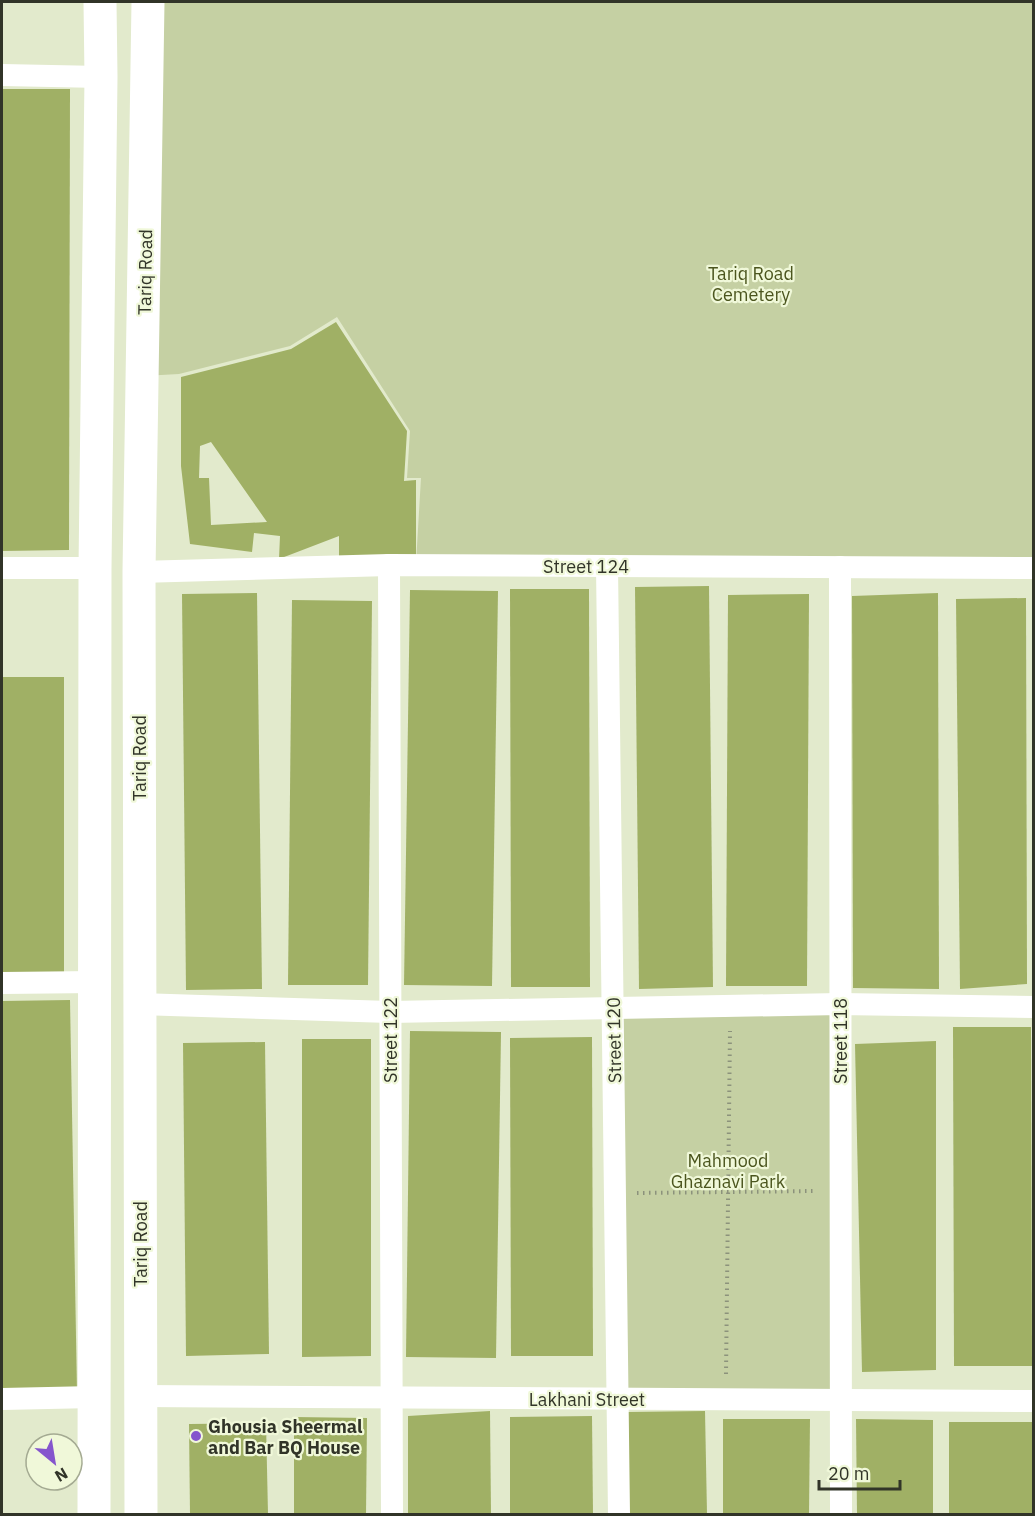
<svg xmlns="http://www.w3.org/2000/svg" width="1035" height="1516" font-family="'IBM Plex Sans',sans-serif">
<rect width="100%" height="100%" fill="#e2eacc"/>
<g fill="#c5d0a3">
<polygon points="157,2 1033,2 1033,567 416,563 421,478 407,478 410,431 337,317 290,346 179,374 143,376"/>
<polygon points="840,1004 841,1400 619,1399 614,1009"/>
</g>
<g fill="#a0b065" fill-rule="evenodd">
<polygon points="2,89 70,89 69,550 2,551"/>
<path d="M336,322l71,109 -3,50 12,-1v92l-77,-1v-35l-60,23 1,-23 -26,-3 -2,19 -62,-8 -9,-78v-89l110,-28zM211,442l56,80 -56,3 -2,-47h-10l1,-32z"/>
<polygon points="709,586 713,987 639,989 635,587"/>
<polygon points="510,589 589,589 590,987 511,987"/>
<polygon points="410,590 498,591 492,986 404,985"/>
<polygon points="257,593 262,989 186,990 182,594"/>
<polygon points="938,593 939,989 853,988 852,596"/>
<polygon points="809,594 807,986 726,986 728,595"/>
<polygon points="1026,598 1027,984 960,989 956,599"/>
<polygon points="292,600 372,601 368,985 288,985"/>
<rect x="2" y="677" width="62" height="296"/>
<polygon points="70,1000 77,1393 2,1395 2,1001"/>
<polygon points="953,1027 1031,1027 1032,1366 954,1366"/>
<polygon points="410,1031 501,1032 496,1358 406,1357"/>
<polygon points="592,1037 593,1356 511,1356 510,1038"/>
<polygon points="302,1039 371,1039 371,1356 302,1357"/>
<polygon points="936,1041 936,1370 862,1372 855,1044"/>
<polygon points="265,1042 269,1354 186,1356 183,1043"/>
<polygon points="490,1411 491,1514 408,1514 408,1416"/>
<polygon points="705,1411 707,1514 629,1514 628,1412"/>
<polygon points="592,1416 593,1514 510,1514 510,1417"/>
<polygon points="294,1417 367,1418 366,1514 294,1514"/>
<polygon points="723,1419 810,1419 809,1514 723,1514"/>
<polygon points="856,1419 933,1420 933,1514 857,1514"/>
<rect x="949" y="1422" width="85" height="92"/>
<polygon points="266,1423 268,1514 190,1514 189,1424"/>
</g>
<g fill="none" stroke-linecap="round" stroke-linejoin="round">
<g stroke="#8c927c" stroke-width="4" stroke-dasharray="1.5 4.5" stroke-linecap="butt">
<polyline points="637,1193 816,1191"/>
<polyline points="726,1374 730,1031"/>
</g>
<g stroke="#fff" stroke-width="22">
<polyline points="2,75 101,77"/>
<polyline points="389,565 392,1514"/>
<polyline points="607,566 619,1514"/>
<polyline points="840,567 841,1514"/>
<polyline points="2,568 95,568"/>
<polyline points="139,572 389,565 1034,568"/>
<polyline points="2,983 96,982"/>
<polyline points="139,1004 390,1012 840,1004 1034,1007"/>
<polyline points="141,1396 1034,1401"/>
<polyline points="2,1399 94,1397"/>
</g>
<g stroke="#fff" stroke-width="33">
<polyline points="94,1514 95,568 101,77 100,2"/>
<polyline points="141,1514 139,572 148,2"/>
</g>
</g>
<circle fill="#8555cd" stroke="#f0f8d9" stroke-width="2" cx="196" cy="1436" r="6"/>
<g text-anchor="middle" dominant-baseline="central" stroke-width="4.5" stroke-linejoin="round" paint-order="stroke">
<g font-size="18" fill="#313428" stroke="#f0f8d9">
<text transform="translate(145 272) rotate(-89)">Tariq Road</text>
<text x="586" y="566">Street 124</text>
<text transform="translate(139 758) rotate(-90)">Tariq Road</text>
<text transform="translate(390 1040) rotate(-90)">Street 122</text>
<text transform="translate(614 1040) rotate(-91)">Street 120</text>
<text transform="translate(840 1041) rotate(-90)">Street 118</text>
<text transform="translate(140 1244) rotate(-90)">Tariq Road</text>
<text x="587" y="1399">Lakhani Street</text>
</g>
<g font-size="18" fill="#4b551e" stroke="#f0f8d9">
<text x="751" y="273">Tariq Road<tspan x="751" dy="21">Cemetery</tspan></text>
<text x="728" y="1160">Mahmood<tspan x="728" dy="21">Ghaznavi Park</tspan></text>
</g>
<g font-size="18" font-weight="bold" fill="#313428" stroke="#f0f8d9" text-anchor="start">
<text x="208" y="1426">Ghousia Sheermal<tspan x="208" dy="21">and Bar BQ House</tspan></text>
</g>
</g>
<rect width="1035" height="1516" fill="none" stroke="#313428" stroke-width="6"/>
<g transform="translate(54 1462) rotate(150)"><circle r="28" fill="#f0f8d9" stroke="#a4aa92" stroke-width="1.5"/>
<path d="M0-4.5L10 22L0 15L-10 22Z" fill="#8555cd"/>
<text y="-9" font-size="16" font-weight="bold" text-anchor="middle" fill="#313428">N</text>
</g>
<path d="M819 1480v9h81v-9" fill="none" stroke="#313428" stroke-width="3"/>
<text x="828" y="1480" font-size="18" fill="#313428" stroke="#f0f8d9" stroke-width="4.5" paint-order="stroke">20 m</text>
</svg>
